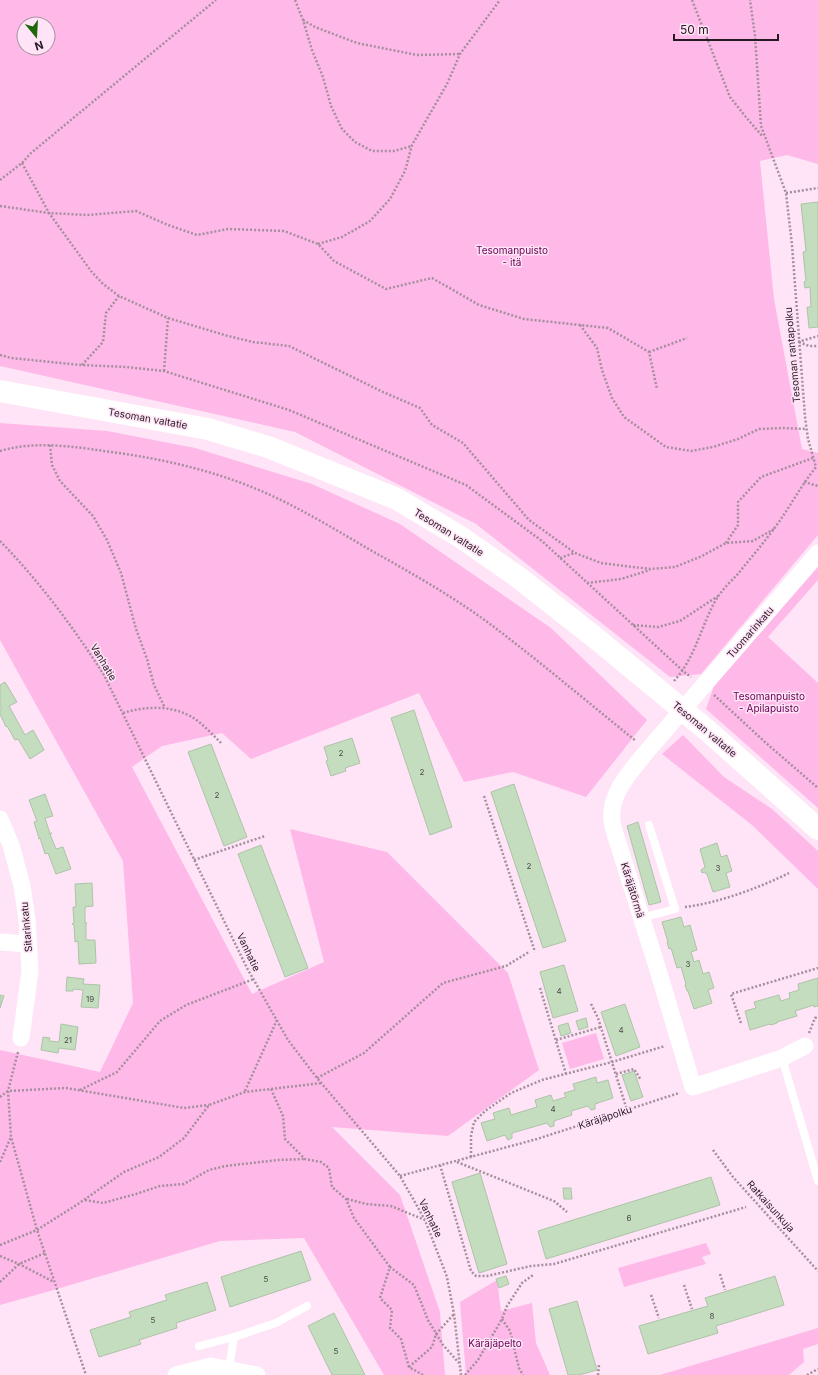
<svg xmlns="http://www.w3.org/2000/svg" width="818" height="1375" font-family="Inter,sans-serif">
<rect width="100%" height="100%" fill="#ffe3f6"/>
<g fill="#feb9e9" fill-rule="evenodd">
<path d="M0,0h818v164l-31,-9 -27,6 14,138 28,150 16,4v82l-117,139 -31,3 -194,-153 -181,-92 -295,-66zM24,24h24v24h-24z"/>
<polygon points="0,423 107,431 195,448 312,484 400,524 551,628 647,720 586,797 513,772 464,782 419,693 251,759 222,733 162,746 132,767 252,994 324,962 290,829 387,852 508,973 539,1070 448,1136 332,1127 400,1195 440,1312 445,1375 384,1375 304,1238 220,1241 50,1291 0,1305 0,1050 100,1072 133,1003 123,861 0,640"/>
<polygon points="818,567 818,580 768,637 818,683 818,808 706,709 714,686"/>
<polygon points="683,735 724,777 772,809 818,851 818,889 752,825 662,754"/>
<polygon points="596,1033 604,1059 570,1069 562,1043"/>
<polygon points="706,1243 711,1254 702,1257 706,1264 624,1287 618,1268"/>
<polygon points="497,1280 501,1311 532,1303 536,1343 550,1375 466,1375 460,1302"/>
<polygon points="818,1328 818,1344 803,1349 804,1362 789,1375 660,1375"/>
</g>
<g fill="#c4ddbf" stroke="#acc4a7">
<polygon points="818,202 818,327 809,328 807,307 811,307 810,287 805,288 804,282 806,281 803,252 806,251 801,204"/>
<polygon points="5,682 17,702 9,706 25,735 33,730 44,750 30,759 18,739 15,740 7,726 6,727 0,714 0,710 2,709 0,707 0,685"/>
<polygon points="414,710 452,827 430,835 391,718"/>
<polygon points="352,738 360,763 345,768 346,771 331,776 326,761 328,760 324,747"/>
<polygon points="211,744 247,837 224,846 188,752"/>
<polygon points="514,784 566,941 543,948 491,792"/>
<polygon points="45,794 53,816 45,818 50,834 52,833 50,834 56,849 63,847 71,869 56,874 48,853 45,854 40,838 38,839 39,838 34,822 37,821 29,800"/>
<polygon points="638,822 661,902 649,905 627,826"/>
<polygon points="717,843 721,857 727,855 732,871 726,873 730,887 713,892 707,874 706,874 705,872 702,873 701,870 705,867 700,849"/>
<polygon points="261,845 308,968 285,977 238,854"/>
<polygon points="92,883 93,906 85,907 85,923 87,923 86,924 86,940 95,940 96,963 79,964 78,941 75,942 74,925 72,924 74,923 73,907 76,907 75,884"/>
<polygon points="681,917 684,927 690,925 697,950 691,952 694,962 699,960 703,974 709,972 714,988 708,990 712,1003 694,1009 688,991 687,991 685,985 686,984 681,967 677,968 671,948 669,949 667,942 668,942 662,922"/>
<polygon points="564,965 578,1011 553,1018 540,972"/>
<polygon points="67,977 84,979 83,984 100,985 98,1008 81,1007 83,990 73,989 73,991 66,991"/>
<polygon points="818,978 818,1006 814,1007 814,1005 795,1011 797,1016 777,1022 777,1023 771,1025 770,1024 750,1030 745,1011 756,1008 754,1002 779,995 781,1001 790,998 789,993 799,990 798,984"/>
<polygon points="0,995 4,996 0,1008"/>
<polygon points="625,1004 640,1047 616,1056 601,1012"/>
<polygon points="586,1018 588,1027 579,1030 576,1021"/>
<polygon points="568,1023 571,1033 561,1036 558,1026"/>
<polygon points="61,1024 78,1027 75,1050 59,1048 58,1053 41,1050 43,1037 50,1038 49,1041 59,1042"/>
<polygon points="634,1071 643,1097 631,1101 622,1075"/>
<polygon points="596,1077 597,1083 608,1080 613,1098 595,1104 595,1109 591,1110 588,1106 571,1111 572,1115 554,1121 554,1126 550,1127 547,1123 512,1133 512,1138 508,1140 505,1135 487,1141 481,1123 495,1119 493,1113 509,1108 511,1115 537,1107 535,1100 551,1095 553,1101 566,1097 564,1093 575,1090 573,1084"/>
<polygon points="480,1173 507,1264 479,1273 452,1182"/>
<polygon points="711,1177 720,1205 546,1259 538,1231"/>
<polygon points="563,1188 571,1188 572,1199 564,1199"/>
<polygon points="301,1251 311,1280 230,1307 221,1277"/>
<polygon points="506,1276 509,1284 499,1288 496,1279"/>
<polygon points="775,1276 784,1305 716,1326 718,1333 648,1354 639,1326 708,1306 705,1298"/>
<polygon points="207,1282 216,1310 176,1323 177,1328 139,1340 141,1344 99,1357 90,1330 131,1317 129,1312 167,1300 165,1295"/>
<polygon points="577,1301 597,1370 579,1375 568,1375 549,1309"/>
<polygon points="334,1313 365,1375 332,1375 308,1326"/>
</g>
<g fill="none" stroke-linecap="round" stroke-linejoin="round">
<g stroke="#a48f9d" stroke-width="2.5" stroke-dasharray="2 2" stroke-linecap="butt">
<polyline points="295,0 303,20 312,50 323,77 331,106 342,129 355,142 372,151 394,151 412,146"/>
<polyline points="692,0 730,97 745,116 763,137"/>
<polyline points="303,20 315,27 357,43 417,55 460,54"/>
<polyline points="22,163 49,213 91,271 103,284 119,296 168,318 228,336 253,342 289,346 383,392 420,408 432,425 463,443 529,520 575,553 601,563 650,569 675,567 702,556 726,543 753,541 774,529"/>
<polyline points="0,180 22,163 31,153 216,0"/>
<polyline points="786,193 818,188"/>
<polyline points="0,206 49,213 87,215 136,211 168,225 197,235 228,229 284,231 318,244 334,261 386,289 432,278 479,305 524,319 608,328 649,352 657,389"/>
<polyline points="318,244 342,237 370,221 390,199 405,171 412,145 447,84 460,54 500,0"/>
<polyline points="580,325 597,348 602,370 612,398 624,417 666,447 691,451 713,447 738,439 759,429 782,428 807,429"/>
<polyline points="798,342 818,336"/>
<polyline points="799,342 809,346 818,346"/>
<polyline points="649,352 687,338"/>
<polyline points="0,355 11,358 81,365 126,367 164,371 289,410 466,485 542,541 683,671 691,677"/>
<polyline points="82,365 103,342 106,313 119,296"/>
<polyline points="164,371 168,318"/>
<polyline points="50,445 52,465 60,481 93,516 107,540 121,573 136,629 147,659 154,685 165,708"/>
<path d="M0,451c33,-10 71,-5 104,0 48,6 95,16 140,33 45,17 87,43 128,67 43,24 87,49 126,79 47,36 92,74 138,111"/>
<polyline points="804,482 818,486"/>
<path d="M0,541c40,41 73,86 104,134l143,293 41,72 29,38 83,98 25,44 22,57 7,37 7,61"/>
<polyline points="726,543 738,525 738,502 761,477 813,458"/>
<polyline points="560,558 574,553"/>
<polyline points="587,583 621,579 650,570"/>
<polyline points="633,625 658,627 680,621 718,596"/>
<path d="M674,681c22,-24 27,-56 43,-83 5,-8 13,-16 20,-23 12,-15 25,-30 36,-45 16,-21 27,-43 43,-63l-8,-28 -3,-22 -13,-172 -6,-52 -25,-67 -6,-90 -5,-36"/>
<polyline points="714,695 766,743 818,788"/>
<path d="M123,713c23,-7 48,-8 69,4 11,7 21,18 30,27"/>
<polyline points="484,796 535,952"/>
<polyline points="194,860 265,836"/>
<path d="M685,907c33,-4 74,-19 104,-34"/>
<polyline points="540,988 566,1074"/>
<polyline points="591,1004 598,1018 627,1110"/>
<polyline points="741,1023 731,994 818,968"/>
<polyline points="809,1033 815,1018 818,1017"/>
<polyline points="556,1040 601,1027"/>
<polyline points="18,1052 8,1091 11,1137 37,1230 86,1375"/>
<polyline points="616,1074 634,1069 641,1080"/>
<polyline points="317,1078 364,1053 443,983 506,966 529,952"/>
<polyline points="271,1089 283,1116 285,1139 305,1159 321,1162 329,1168 332,1187 346,1199 354,1218 390,1267"/>
<polyline points="80,1090 117,1072 160,1021 186,1005 254,979"/>
<polyline points="245,1091 277,1020"/>
<polyline points="0,1097 8,1091 66,1088 184,1108 209,1105"/>
<polyline points="713,1150 733,1177 818,1271"/>
<polyline points="471,1157 471,1136 474,1122 485,1111 511,1093 542,1080 612,1062 665,1046"/>
<polyline points="0,1162 11,1137"/>
<polyline points="457,1162 554,1201 567,1212"/>
<polyline points="440,1165 471,1271 476,1276 487,1276 531,1266 554,1264 746,1207"/>
<polyline points="400,1176 537,1139 679,1093"/>
<polyline points="347,1199 366,1204 391,1206 425,1220"/>
<polyline points="85,1200 103,1203 136,1194 160,1186 184,1184 209,1170 225,1166 278,1160 305,1159"/>
<polyline points="0,1245 37,1230 78,1204 124,1172 159,1157 184,1138 209,1105 245,1092 322,1083"/>
<polyline points="0,1256 19,1264 54,1282"/>
<polyline points="720,1274 725,1290"/>
<polyline points="0,1282 19,1264 45,1253"/>
<polyline points="684,1285 692,1309"/>
<polyline points="651,1295 659,1318"/>
<polyline points="502,1319 510,1331 519,1368 523,1375"/>
<polyline points="409,1367 432,1347 436,1334 454,1314"/>
<polyline points="423,1375 409,1367 401,1339 390,1328 392,1310 380,1298 390,1267 414,1285 428,1320 443,1345 459,1363"/>
<polyline points="465,1375 478,1360 502,1319 507,1306 522,1283 533,1275"/>
<polyline points="598,1375 599,1365"/>
<polyline points="807,1375 818,1369"/>
</g>
<g stroke="#fff" stroke-width="8">
<polyline points="641,918 675,909 649,825"/>
<polyline points="782,1058 818,1181"/>
<polyline points="199,1346 234,1337"/>
<polyline points="229,1369 234,1337 276,1323 307,1306"/>
</g>
<g stroke="#fff" stroke-width="17">
<polyline points="0,819 11,845 22,886 27,920 30,971 21,1038"/>
<polyline points="0,942 28,944"/>
<path d="M805,1046l-23,12 -89,29 -35,-117 -41,-130c-2,-6 -4,-12 -5,-19 -3,-28 19,-50 36,-71l170,-197"/>
<polyline points="176,1375 211,1366 257,1375"/>
</g>
<polyline stroke="#fff" stroke-width="22" points="0,391 208,429 268,447 397,499 459,536 518,577 598,640 708,731 818,829"/>
</g>
<g text-anchor="middle" dominant-baseline="central" stroke-width="3" stroke-linejoin="round" paint-order="stroke">
<g font-size="8" fill="#4e4b49">
<text x="341" y="753">2</text>
<text x="422" y="772">2</text>
<text x="217" y="795">2</text>
<text x="529" y="866">2</text>
<text x="718" y="868">3</text>
<text x="688" y="964">3</text>
<text x="559" y="991">4</text>
<text x="90" y="999">19</text>
<text x="621" y="1030">4</text>
<text x="68" y="1040">21</text>
<text x="553" y="1109">4</text>
<text x="629" y="1218">6</text>
<text x="266" y="1279">5</text>
<text x="712" y="1316">8</text>
<text x="153" y="1320">5</text>
<text x="336" y="1351">5</text>
</g>
<g font-size="10" fill="#660053" stroke="#ffe3f6">
<text x="512" y="250">Tesomanpuisto<tspan x="512" dy="12">- itä</tspan></text>
<text x="769" y="696">Tesomanpuisto<tspan x="769" dy="12">- Apilapuisto</tspan></text>
<text x="495" y="1343">Käräjäpelto</text>
</g>
<g font-size="10" fill="#261a22" stroke="#ffe3f6">
<text transform="translate(792 355) rotate(-95)">Tesoman rantapolku</text>
<text transform="translate(148 418) rotate(10)">Tesoman valtatie</text>
<text transform="translate(449 532) rotate(32)">Tesoman valtatie</text>
<text transform="translate(750 632) rotate(-49)">Tuomarinkatu</text>
<text transform="translate(104 662) rotate(59)">Vanhatie</text>
<text transform="translate(705 729) rotate(40)">Tesoman valtatie</text>
<text transform="translate(633 890) rotate(73)">Käräjätörmä</text>
<text transform="translate(26 927) rotate(-95)">Sitarinkatu</text>
<text transform="translate(249 952) rotate(64)">Vanhatie</text>
<text transform="translate(605 1117) rotate(-18)">Käräjäpolku</text>
<text transform="translate(771 1206) rotate(48)">Ratkaisunkuja</text>
<text transform="translate(431 1218) rotate(64)">Vanhatie</text>
</g>
</g>
<g transform="translate(36 36) rotate(162)"><circle r="19" fill="#ffe3f6" stroke="#a893a1"/>
<path d="M0-3L7 15L0 10L-7 15Z" fill="#1b6909"/>
<text y="-6" font-size="11" font-weight="bold" text-anchor="middle" fill="#261a22">N</text>
</g>
<path d="M674 34v6h104v-6" fill="none" stroke="#261a22" stroke-width="2"/>
<text x="680" y="34" font-size="12" fill="#261a22" stroke="#ffe3f6" stroke-width="3" paint-order="stroke">50 m</text>
</svg>
